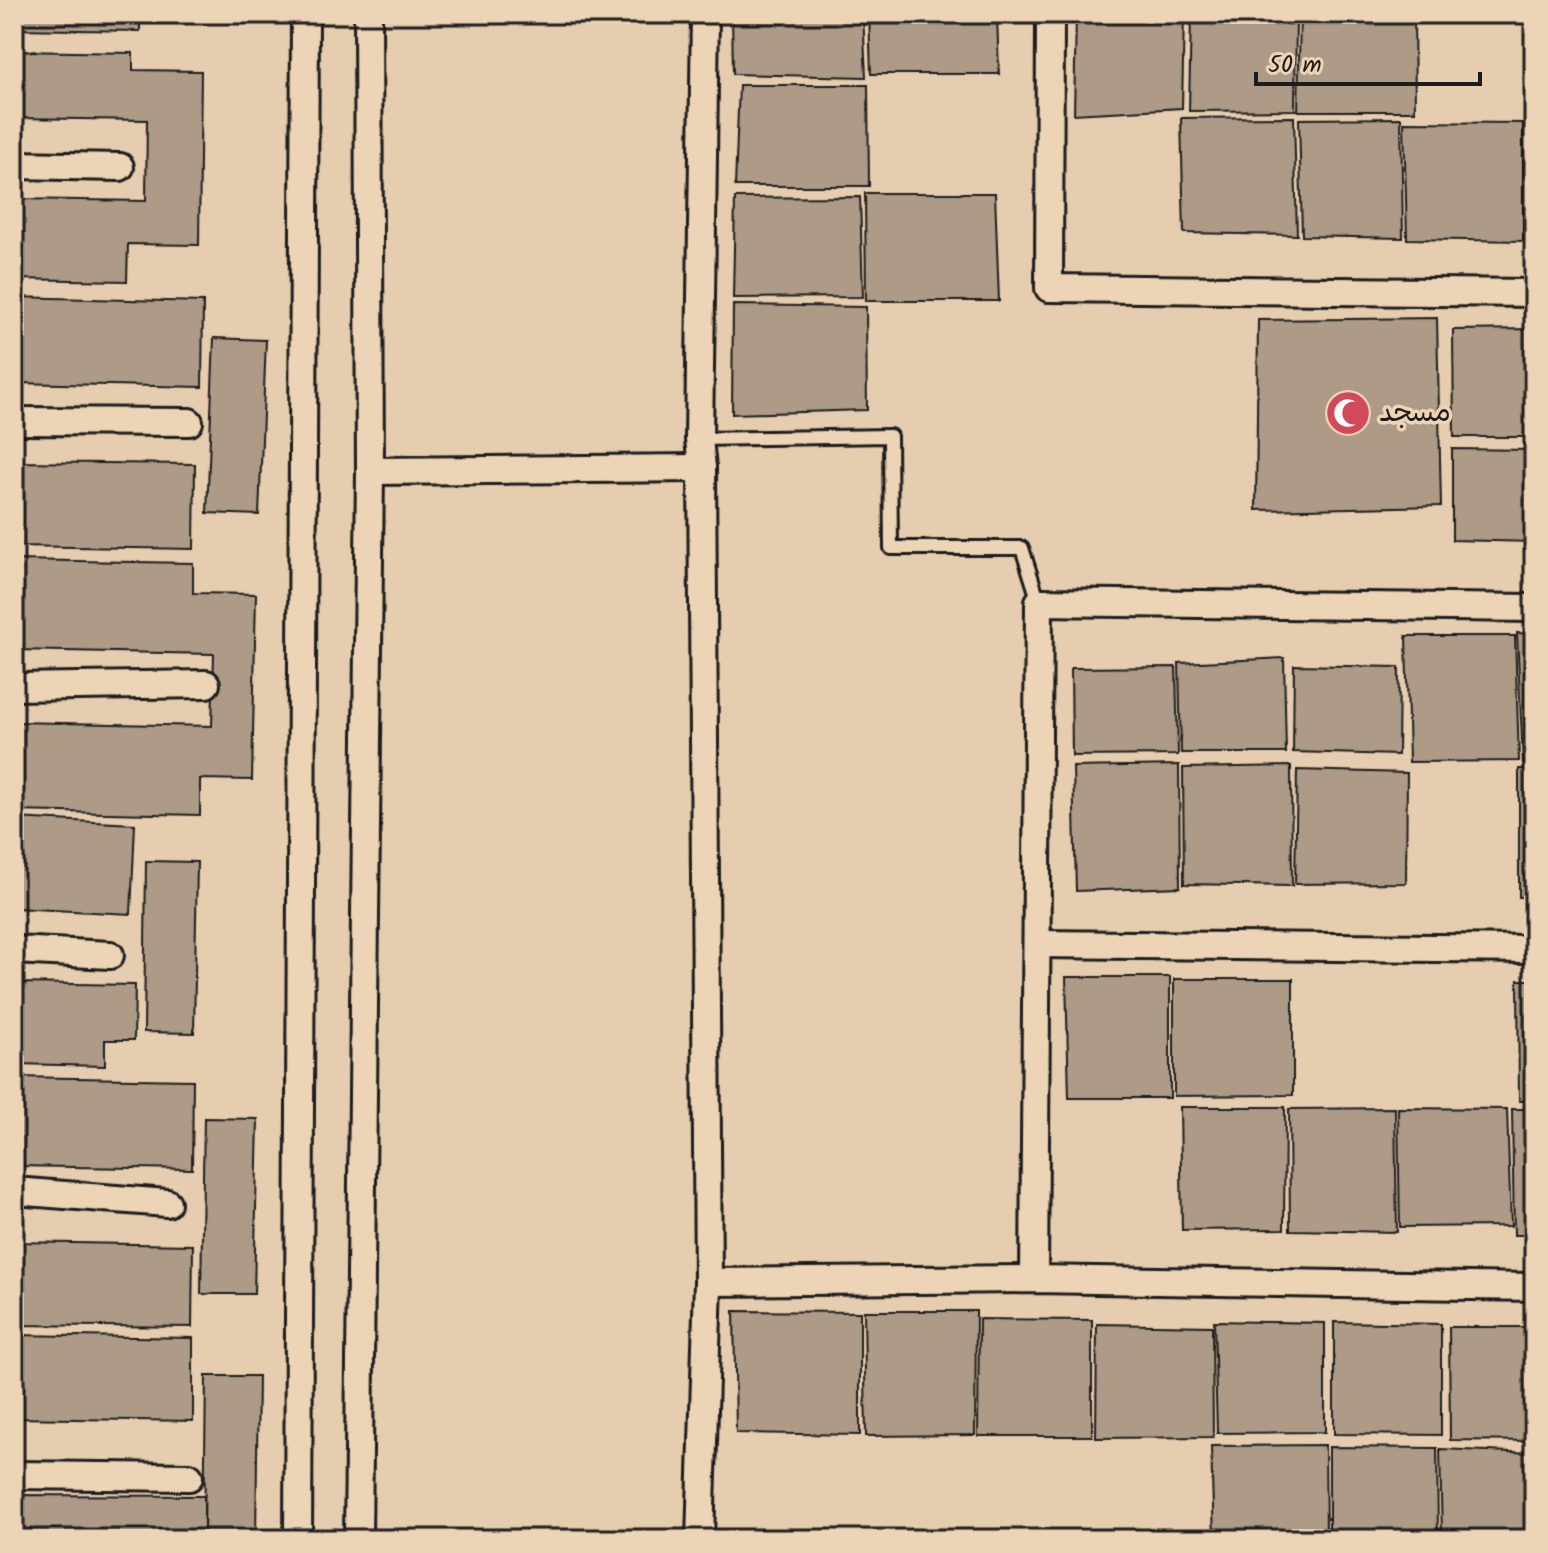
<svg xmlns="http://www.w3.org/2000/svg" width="1548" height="1553" font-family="Kalam,'Playpen Sans Arabic',sans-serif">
<rect width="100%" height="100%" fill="#e6cdb0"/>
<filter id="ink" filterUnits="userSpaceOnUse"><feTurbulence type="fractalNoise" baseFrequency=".0125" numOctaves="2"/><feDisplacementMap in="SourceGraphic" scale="16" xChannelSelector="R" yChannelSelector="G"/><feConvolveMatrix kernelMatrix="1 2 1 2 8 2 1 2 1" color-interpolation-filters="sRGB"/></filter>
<g filter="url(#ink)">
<g fill="#ad9b87" stroke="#1c1c1c" stroke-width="2">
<polygon points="14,14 140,14 140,31 14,29"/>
<polygon points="732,14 863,14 866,77 733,74"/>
<polygon points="869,14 997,14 999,74 871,74"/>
<polygon points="1076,14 1184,14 1182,108 1074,114"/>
<polygon points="1191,14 1296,14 1295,110 1189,111"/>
<polygon points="1300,14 1414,14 1415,111 1298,111"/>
<polygon points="14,51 133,53 133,70 201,71 199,245 128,244 127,281 14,279 14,199 146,201 147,120 14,118"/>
<polygon points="739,85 868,85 869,186 735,186"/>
<polygon points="1294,117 1297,235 1184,233 1181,118"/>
<polygon points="1401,118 1403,238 1302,236 1299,119"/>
<polygon points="1404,122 1523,123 1523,241 1407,239"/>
<polygon points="1533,126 1534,126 1534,243 1529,243"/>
<polygon points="865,193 995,193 999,301 866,301"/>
<polygon points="860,197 863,297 733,298 735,198"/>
<polygon points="14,297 203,302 202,387 14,383"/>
<polygon points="733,305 866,307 867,410 732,414"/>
<polygon points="1437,318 1441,506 1256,510 1258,320"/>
<polygon points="1534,329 1534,437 1454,437 1453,330"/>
<polygon points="214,338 266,340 259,515 207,513"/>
<polygon points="1452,449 1534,450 1534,542 1452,540"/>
<polygon points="14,462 195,464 194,549 14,546"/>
<polygon points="14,560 193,563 193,593 256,594 252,780 200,779 200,815 14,811 14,722 212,726 214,654 14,650"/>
<polygon points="1517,633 1534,634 1534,762 1523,763"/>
<polygon points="1406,636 1515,636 1519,761 1409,762"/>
<polygon points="1284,658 1286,753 1181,753 1179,663"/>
<polygon points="1294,665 1399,667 1398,755 1293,752"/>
<polygon points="1176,667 1178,755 1072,756 1071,668"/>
<polygon points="1179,765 1180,887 1076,891 1073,767"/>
<polygon points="1291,766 1292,886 1184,884 1183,768"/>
<rect x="1519" y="769" width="15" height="128"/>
<polygon points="1297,770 1407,773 1406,883 1295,884"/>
<polygon points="14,818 135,824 131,914 14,908"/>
<polygon points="146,861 197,862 194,1033 144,1032"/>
<polygon points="1066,977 1170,977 1170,1098 1069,1098"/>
<polygon points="1174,979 1293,979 1293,1095 1174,1096"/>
<polygon points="1518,980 1534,980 1534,1101 1519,1101"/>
<polygon points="14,983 135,985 134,1040 105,1040 105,1066 14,1064"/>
<polygon points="14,1077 193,1080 192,1169 14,1166"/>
<polygon points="1180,1107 1285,1107 1284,1229 1182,1230"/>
<polygon points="1395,1108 1397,1232 1290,1230 1289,1109"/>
<polygon points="1398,1108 1507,1109 1511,1226 1400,1227"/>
<polygon points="1512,1109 1534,1109 1534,1235 1514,1235"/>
<polygon points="204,1118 258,1119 254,1294 201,1294"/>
<polygon points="14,1242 193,1245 192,1327 14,1325"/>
<polygon points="734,1311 860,1312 860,1435 736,1433"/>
<polygon points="864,1311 976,1311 975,1435 866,1436"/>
<polygon points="979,1319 1092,1320 1092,1436 978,1436"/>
<polygon points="1214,1321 1325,1323 1325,1432 1217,1433"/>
<polygon points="1334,1322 1441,1324 1441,1435 1334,1434"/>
<polygon points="1097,1324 1212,1326 1213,1437 1096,1438"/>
<polygon points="1449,1327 1534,1327 1534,1441 1450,1440"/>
<polygon points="14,1335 193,1338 193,1421 14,1418"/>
<polygon points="206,1376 258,1376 256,1539 204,1539"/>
<polygon points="1325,1445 1326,1539 1214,1539 1211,1446"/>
<polygon points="1329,1447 1437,1448 1438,1539 1329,1539"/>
<polygon points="1440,1449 1534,1453 1534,1539 1442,1539"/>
<polygon points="14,1495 204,1496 204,1539 14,1539"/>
</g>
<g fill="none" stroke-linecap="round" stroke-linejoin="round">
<g stroke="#1c1c1c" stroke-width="18">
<polyline id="lane" points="699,439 890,436 891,548 1022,548 1039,602"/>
</g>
<g stroke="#1c1c1c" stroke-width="32">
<g id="street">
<polyline points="1050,14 1049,288 1534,293"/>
<polyline points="14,165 120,167"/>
<polyline points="14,421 189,422"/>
<polyline points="370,471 702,468"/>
<polyline points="14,687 206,684"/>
<polyline points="1038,944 1534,949"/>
<polyline points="14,950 110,955"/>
<polyline points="14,1191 167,1203"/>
<polyline points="1034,1279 1039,602 1534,608"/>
<polyline points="708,1282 1034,1279 1534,1287"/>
<polyline points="14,1475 189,1477"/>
<polyline points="298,1539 305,14"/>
<polyline points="358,1539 370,471 368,14"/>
<polyline points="700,1539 708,1282 702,468 699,439 705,14"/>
</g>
</g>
<use href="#lane" stroke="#eed4b6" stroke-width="12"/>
<use href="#street" stroke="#eed4b6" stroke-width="26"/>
</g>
</g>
<defs>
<g id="mosque-disc" transform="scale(2.3)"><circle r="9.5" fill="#d1495b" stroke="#eed4b6"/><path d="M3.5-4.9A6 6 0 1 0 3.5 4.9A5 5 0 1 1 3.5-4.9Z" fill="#fff"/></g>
</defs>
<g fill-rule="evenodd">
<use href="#mosque-disc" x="1348" y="413"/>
</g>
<g text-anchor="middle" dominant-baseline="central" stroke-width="7" stroke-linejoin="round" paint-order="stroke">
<g font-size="28" fill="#1c1c1c" stroke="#eed4b6" text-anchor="start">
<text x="1379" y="413">مسجد</text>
</g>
</g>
<rect width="1548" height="1553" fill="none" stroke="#eed4b6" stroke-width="48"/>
<rect x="24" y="24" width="1500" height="1505" fill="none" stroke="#1c1c1c" stroke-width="3" filter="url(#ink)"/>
<path d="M1256 72v12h224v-12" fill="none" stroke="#1c1c1c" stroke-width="4"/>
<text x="1268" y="72" font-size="24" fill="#1c1c1c" stroke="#eed4b6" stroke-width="6" paint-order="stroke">50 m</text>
</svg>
